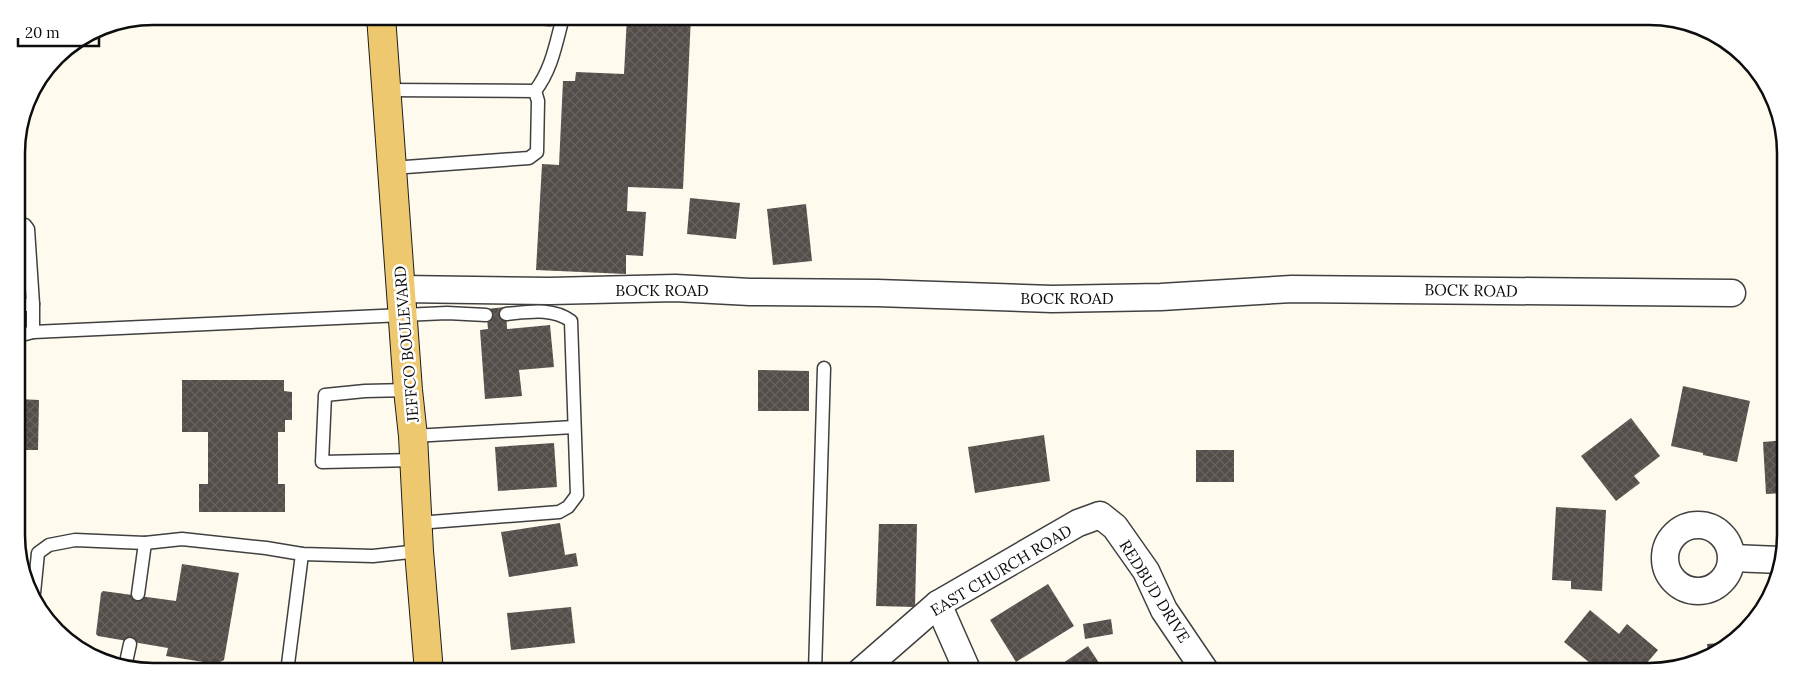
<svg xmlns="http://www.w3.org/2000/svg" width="1802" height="688" font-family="Lora,serif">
<defs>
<pattern id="building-cross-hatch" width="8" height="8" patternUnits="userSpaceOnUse" patternTransform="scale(1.25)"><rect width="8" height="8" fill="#544e4a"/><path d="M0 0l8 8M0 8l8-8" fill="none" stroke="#686360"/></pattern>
</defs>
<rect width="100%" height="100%" fill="#fefaee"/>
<g fill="url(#building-cross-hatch)">
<polygon points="627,16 691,16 683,189 628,187 627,211 646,212 643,256 626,255 626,274 536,270 542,164 559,165 563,81 575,81 576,72 624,74"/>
<polygon points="690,198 740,203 736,239 687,234"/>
<polygon points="806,204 812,261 773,265 767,209"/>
<polygon points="506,307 507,329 550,325 554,367 519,370 522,396 485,399 480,330 488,329 486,309"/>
<polygon points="758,370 809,371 809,411 758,411"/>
<polygon points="182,380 284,380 284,391 292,392 292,420 285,420 285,432 278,432 278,484 285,484 285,512 199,512 199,484 208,484 208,432 182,432"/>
<polygon points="1683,386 1750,401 1737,462 1703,455 1703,453 1671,446"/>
<polygon points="18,399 39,400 38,450 18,450"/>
<polygon points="1631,418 1660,456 1634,476 1640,483 1616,501 1581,456"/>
<polygon points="1044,435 1050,481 975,493 968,447"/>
<polygon points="1785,440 1786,493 1766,494 1763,442"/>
<polygon points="554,443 557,487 498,491 495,447"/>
<rect x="1196" y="450" width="38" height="32"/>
<polygon points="1556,507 1606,510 1602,591 1571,589 1571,581 1552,580"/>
<polygon points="560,523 565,555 576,553 578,566 509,577 501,532"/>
<polygon points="879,524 917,524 915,607 876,606"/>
<polygon points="182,564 239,573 224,660 216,664 166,656 168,648 98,636 96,634 101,593 103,591 176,601"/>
<polygon points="1048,584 1074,626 1016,662 990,620"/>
<polygon points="571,607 575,643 511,650 507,613"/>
<polygon points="1590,610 1619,634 1627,624 1658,650 1640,671 1633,671 1622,662 1615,671 1600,671 1564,642"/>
<polygon points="1111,619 1113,634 1085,639 1083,624"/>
<polygon points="1733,642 1732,644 1708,653 1707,644"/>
<polygon points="1088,646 1105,672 1050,672"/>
<polygon points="1689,659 1689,660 1677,664 1676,660"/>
</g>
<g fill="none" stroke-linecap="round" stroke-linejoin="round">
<g stroke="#404040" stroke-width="15">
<g id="lane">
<polyline points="512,16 550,19 564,16"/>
<polyline points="386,90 535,91 538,101 537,152 529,158 392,168"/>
<path d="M535,91c17,-22 21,-48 28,-74"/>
<polyline points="17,224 25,225 28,229 33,304"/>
<polyline points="17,306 33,304 33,332"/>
<polyline points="18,336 33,332 447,313 486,315"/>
<polyline points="408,390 365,391 325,395 322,462 415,460"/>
<polyline points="413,436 574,427"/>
<path d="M418,523l141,-11 9,-5 9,-12 -6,-174c-19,-14 -43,-9 -65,-7"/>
<polyline points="34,593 38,553 49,545 75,540 145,543"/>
<polyline points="138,594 145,543 182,539 266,548 302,554 373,556 419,551"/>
<polyline points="125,667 130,644"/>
<polyline points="287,672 302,554"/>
<polyline points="815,672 824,368"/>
</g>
</g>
<g stroke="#404040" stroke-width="29">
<g id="street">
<polyline points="401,289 550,291 675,288 750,292 877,293 1052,299 1161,297 1292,289 1732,293"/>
<circle cx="1698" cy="558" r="33"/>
<polyline points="1732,558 1782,560"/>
<polyline points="938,604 968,672"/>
<polyline points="860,672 938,604 1078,523 1100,515 1115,527 1146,571 1164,610 1206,672"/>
</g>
</g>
<g stroke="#1e1e1e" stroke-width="30">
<polyline id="primary" points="381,16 408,390 413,436 419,551 429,672"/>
</g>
<use href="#lane" stroke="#fff" stroke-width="12"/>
<use href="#street" stroke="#fff" stroke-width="26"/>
<use href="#primary" stroke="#edc86f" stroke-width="28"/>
</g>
<g text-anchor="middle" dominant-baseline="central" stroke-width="5" stroke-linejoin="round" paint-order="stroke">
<g font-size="16" fill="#0d0d0d" stroke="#fff">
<text x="662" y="290">BOCK ROAD</text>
<text transform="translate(1471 290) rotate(1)">BOCK ROAD</text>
<text x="1067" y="298">BOCK ROAD</text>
<text transform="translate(406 344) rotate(-95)">JEFFCO BOULEVARD</text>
<text transform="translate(1001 570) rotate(-31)">EAST CHURCH ROAD</text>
<text transform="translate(1155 591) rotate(58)">REDBUD DRIVE</text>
</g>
</g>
<path d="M0 0H1802V688H0ZM153 25H1649A128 128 0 0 1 1777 153V535A128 128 0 0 1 1649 663H153A128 128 0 0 1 25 535V153A128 128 0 0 1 153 25Z" fill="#fff" fill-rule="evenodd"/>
<path fill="none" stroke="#0d0d0d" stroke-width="2.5" d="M153 25H1649A128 128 0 0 1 1777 153V535A128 128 0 0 1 1649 663H153A128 128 0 0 1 25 535V153A128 128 0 0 1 153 25Z"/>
<path d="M18 38v8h81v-8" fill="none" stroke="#0d0d0d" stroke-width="2.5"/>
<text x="25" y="38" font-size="15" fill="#0d0d0d" stroke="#ffffff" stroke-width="4" paint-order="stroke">20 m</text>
</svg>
